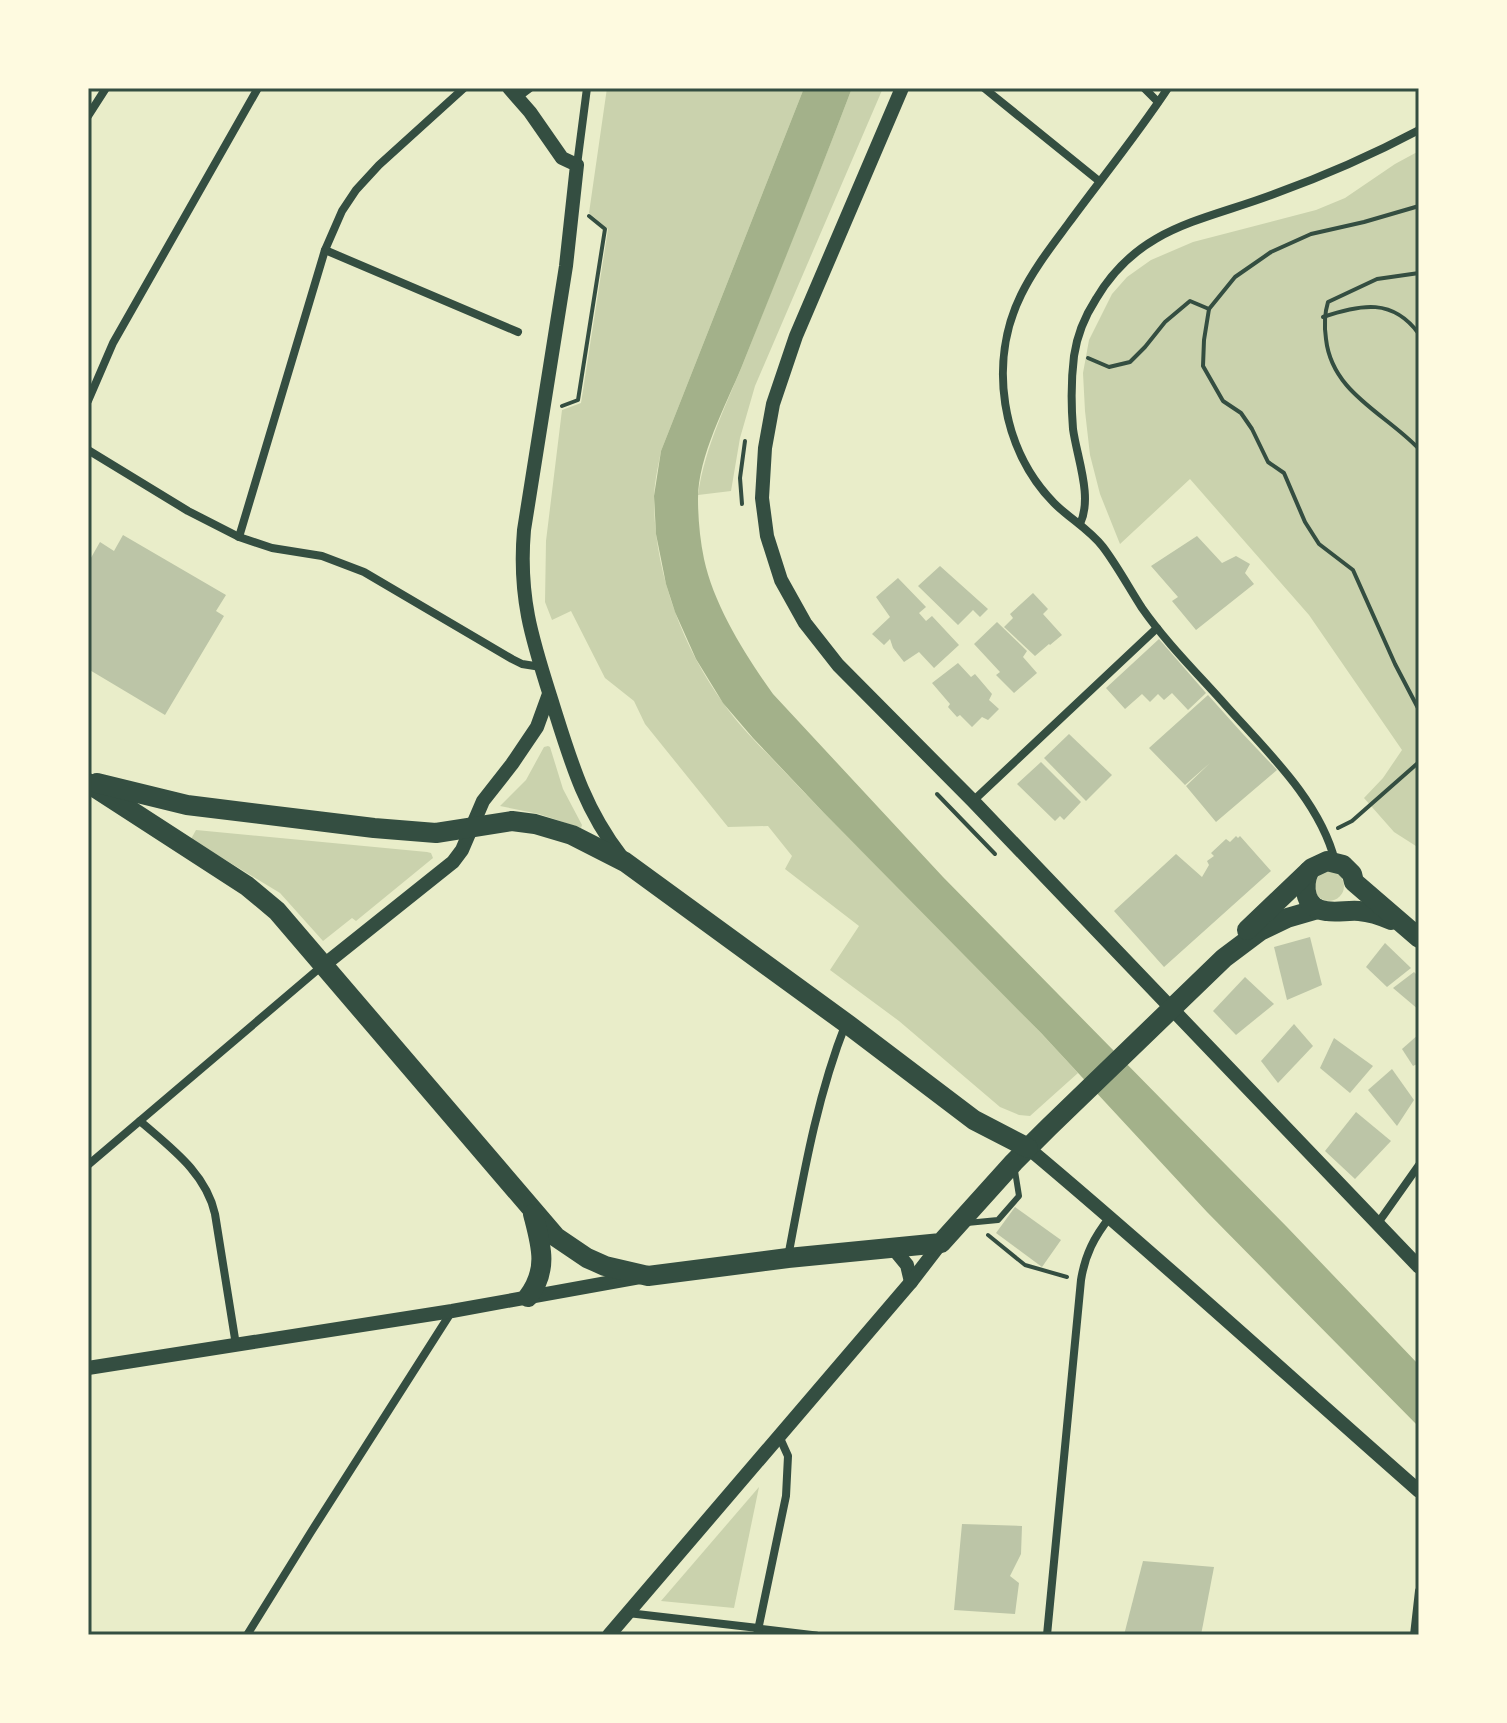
<svg xmlns="http://www.w3.org/2000/svg" width="1507" height="1723" font-family="'Sofia Sans Condensed',sans-serif">
<rect width="100%" height="100%" fill="#e9edc9"/>
<g fill="#cad2ad">
<path d="M607,88h197l-143,363c-3,16 -7,33 -7,49 0,70 28,147 70,204 16,23 37,43 56,63 31,33 62,65 94,96 69,69 138,138 204,210l-48,43 -11,-1 -19,-8 -101,-86 -69,-51 29,-44 -74,-57 7,-13 -24,-30 -40,1 -83,-103 -11,-23 -29,-23 -34,-67 -19,9 -7,-18 1,-61 16,-131 19,-7 27,-174 -19,-16z"/>
<path d="M852,88h31l-128,298 -15,52 -9,53 -33,4c7,-50 30,-93 48,-139 35,-90 72,-178 106,-268z"/>
<polygon points="1419,151 1419,848 1394,832 1364,798 1383,778 1402,750 1309,615 1190,479 1120,544 1100,494 1090,455 1085,411 1083,373 1089,340 1112,294 1127,277 1151,260 1193,242 1316,210 1345,198 1395,164"/>
<polygon points="548,746 550,747 563,789 582,825 581,828 539,814 500,806 526,780 544,747"/>
<polygon points="196,830 427,852 431,853 433,858 356,921 352,918 323,941 280,893 191,839"/>
<circle cx="1329" cy="886" r="15"/>
<polygon points="759,1487 734,1608 661,1601"/>
</g>
<path fill="#a3b18a" d="M804,88h48c-35,93 -73,185 -110,278 -16,39 -44,90 -44,133 0,19 2,41 6,60 10,47 42,97 69,135l170,183 344,350 132,138v62l-212,-215 -165,-178 -218,-221 -71,-75 -30,-35 -27,-44 -21,-47 -9,-28 -10,-50 -2,-38 7,-45z"/>
<g fill="#bcc5a7">
<polygon points="123,535 226,595 216,611 224,616 165,715 88,669 88,563 100,542 114,551"/>
<polygon points="1197,536 1222,563 1236,556 1250,564 1245,573 1254,584 1196,630 1172,601 1178,597 1151,566"/>
<polygon points="940,566 988,609 980,617 973,610 958,625 918,586"/>
<polygon points="898,578 926,607 919,613 926,621 932,616 959,645 934,668 919,652 904,662 893,648 890,639 884,645 872,634 890,617 876,597"/>
<polygon points="1033,593 1048,609 1043,614 1062,635 1050,645 1049,644 1035,656 1004,627 1013,618 1010,614"/>
<polygon points="997,622 1027,651 1023,657 1037,673 1014,693 996,675 1000,672 974,644"/>
<polygon points="1159,639 1206,693 1188,710 1172,693 1164,700 1158,694 1150,702 1142,694 1125,709 1106,688"/>
<polygon points="958,663 971,677 975,674 992,694 989,700 999,709 988,720 982,717 972,727 960,715 957,717 948,707 950,704 932,683"/>
<polygon points="1208,695 1242,733 1277,770 1216,822 1186,786 1210,763 1185,785 1149,748"/>
<polygon points="1069,734 1112,775 1086,801 1044,758"/>
<polygon points="1041,762 1081,802 1064,820 1060,816 1055,821 1017,784"/>
<polygon points="1236,836 1238,838 1240,836 1271,871 1164,967 1114,911 1176,854 1202,877 1209,865 1207,861 1214,856 1211,853 1226,839 1230,842"/>
<polygon points="1310,937 1322,985 1287,1000 1274,947"/>
<polygon points="1385,943 1411,968 1387,987 1366,967"/>
<polygon points="1414,972 1419,977 1419,1010 1393,988"/>
<polygon points="1245,977 1274,1004 1236,1035 1213,1011"/>
<polygon points="1294,1024 1313,1046 1278,1083 1261,1061"/>
<polygon points="1419,1034 1419,1063 1413,1066 1402,1049"/>
<polygon points="1334,1038 1373,1066 1350,1093 1320,1068"/>
<polygon points="1392,1069 1414,1100 1397,1126 1368,1090"/>
<polygon points="1356,1112 1391,1141 1355,1179 1325,1151"/>
<polygon points="1015,1207 1061,1240 1042,1267 996,1233"/>
<polygon points="962,1524 1022,1526 1021,1554 1010,1576 1019,1583 1015,1614 954,1610"/>
<polygon points="1143,1561 1214,1567 1201,1635 1124,1635"/>
</g>
<g fill="none" stroke-linecap="round" stroke-linejoin="round">
<g stroke="#344e41" stroke-width="4">
<polyline points="1419,206 1364,222 1311,234 1271,252 1235,277 1209,309 1204,340 1203,366 1223,401 1241,413 1252,429 1268,462 1284,473 1305,522 1319,544 1353,570 1395,664 1419,710"/>
<path d="M1419,273l-42,6 -49,23c-4,13 -4,23 -2,37 6,54 59,74 93,110"/>
<path d="M1323,317c38,-13 70,-19 96,17"/>
<polyline points="1088,358 1109,367 1130,362 1145,347 1165,322 1190,301 1209,309"/>
<polyline points="562,406 578,400 605,229 589,216"/>
<polyline points="742,504 740,478 745,441"/>
<polyline points="937,794 995,854"/>
<polyline points="1338,828 1352,821 1419,762"/>
<polyline points="988,1235 1025,1265 1067,1277"/>
</g>
<polyline stroke="#344e41" stroke-width="6" points="967,1223 998,1220 1019,1196 1015,1171"/>
<polyline stroke="#344e41" stroke-width="7" points="758,1628 816,1635"/>
<g stroke="#344e41" stroke-width="8">
<polyline points="984,88 1099,181"/>
<polyline points="1144,88 1158,102"/>
<path d="M1168,88c-31,47 -67,91 -100,136 -17,23 -35,46 -47,71 -33,67 -20,154 33,208 16,16 35,26 49,44 15,20 26,41 39,61 23,33 52,62 79,92 42,48 98,98 114,161"/>
<polyline points="518,97 530,88"/>
<polyline points="88,116 106,88"/>
<polyline points="577,165 587,88"/>
<polyline points="325,250 518,332"/>
<polyline points="88,401 113,343 258,88"/>
<polyline points="88,450 188,511 239,537 272,548 322,556 364,572 512,659 522,664 541,667"/>
<path d="M1080,524c13,-27 -3,-66 -7,-95 -2,-25 -2,-49 1,-73 3,-21 11,-40 22,-57 43,-73 107,-78 178,-105 50,-18 98,-39 145,-64"/>
<polyline points="239,537 325,250 342,211 356,190 379,165 464,88"/>
<polyline points="973,801 1157,628"/>
<path d="M140,1121c31,27 66,52 75,93l21,131"/>
<polyline points="88,1165 322,966"/>
<polyline points="1378,1223 1419,1165"/>
<path d="M788,1257c15,-79 28,-158 58,-234"/>
<polyline points="628,1613 758,1628"/>
<polyline points="247,1635 311,1532 452,1311"/>
<polyline points="757,1635 786,1496 788,1456 779,1436"/>
<path d="M1047,1635l34,-355c4,-25 13,-43 29,-63"/>
<polyline points="1414,1635 1419,1591"/>
</g>
<g stroke="#344e41" stroke-width="14">
<path d="M509,88l21,24 32,46 15,7 -11,101 -42,264c-6,69 9,112 29,175 18,57 31,103 68,151"/>
<polyline points="902,88 796,336 773,404 765,448 762,498 767,536 781,580 805,623 838,665 973,801 1419,1267"/>
<polyline points="324,965 453,862 462,850 483,801 512,764 537,727 549,694"/>
<path d="M1028,1148c133,111 261,229 391,343"/>
<polyline points="893,1248 907,1265 911,1282"/>
<polyline points="88,1368 452,1311 640,1277"/>
<polyline points="609,1635 911,1282 941,1243"/>
</g>
<g stroke="#344e41" stroke-width="20">
<polyline points="88,783 247,886 277,911 556,1237 587,1258 605,1266 648,1276 788,1258 941,1243 1014,1162 1049,1127 1224,958 1260,931 1287,918 1318,909"/>
<polyline points="97,783 187,805 374,828 436,833 512,821 535,824 572,835 625,862 846,1023 974,1120 1028,1148"/>
<path d="M1309,871c-7,16 -4,38 17,40 11,2 22,-1 33,0 12,1 21,4 32,9"/>
<polyline points="1247,930 1312,868 1327,861 1343,865 1352,874 1354,882 1419,938"/>
<path d="M528,1297c21,-28 13,-52 5,-83"/>
</g>
</g>
<rect width="1507" height="1723" fill="none" stroke="#fefae0" stroke-width="180"/>
<rect x="90" y="90" width="1327" height="1543" fill="none" stroke="#344e41" stroke-width="3"/>
</svg>
